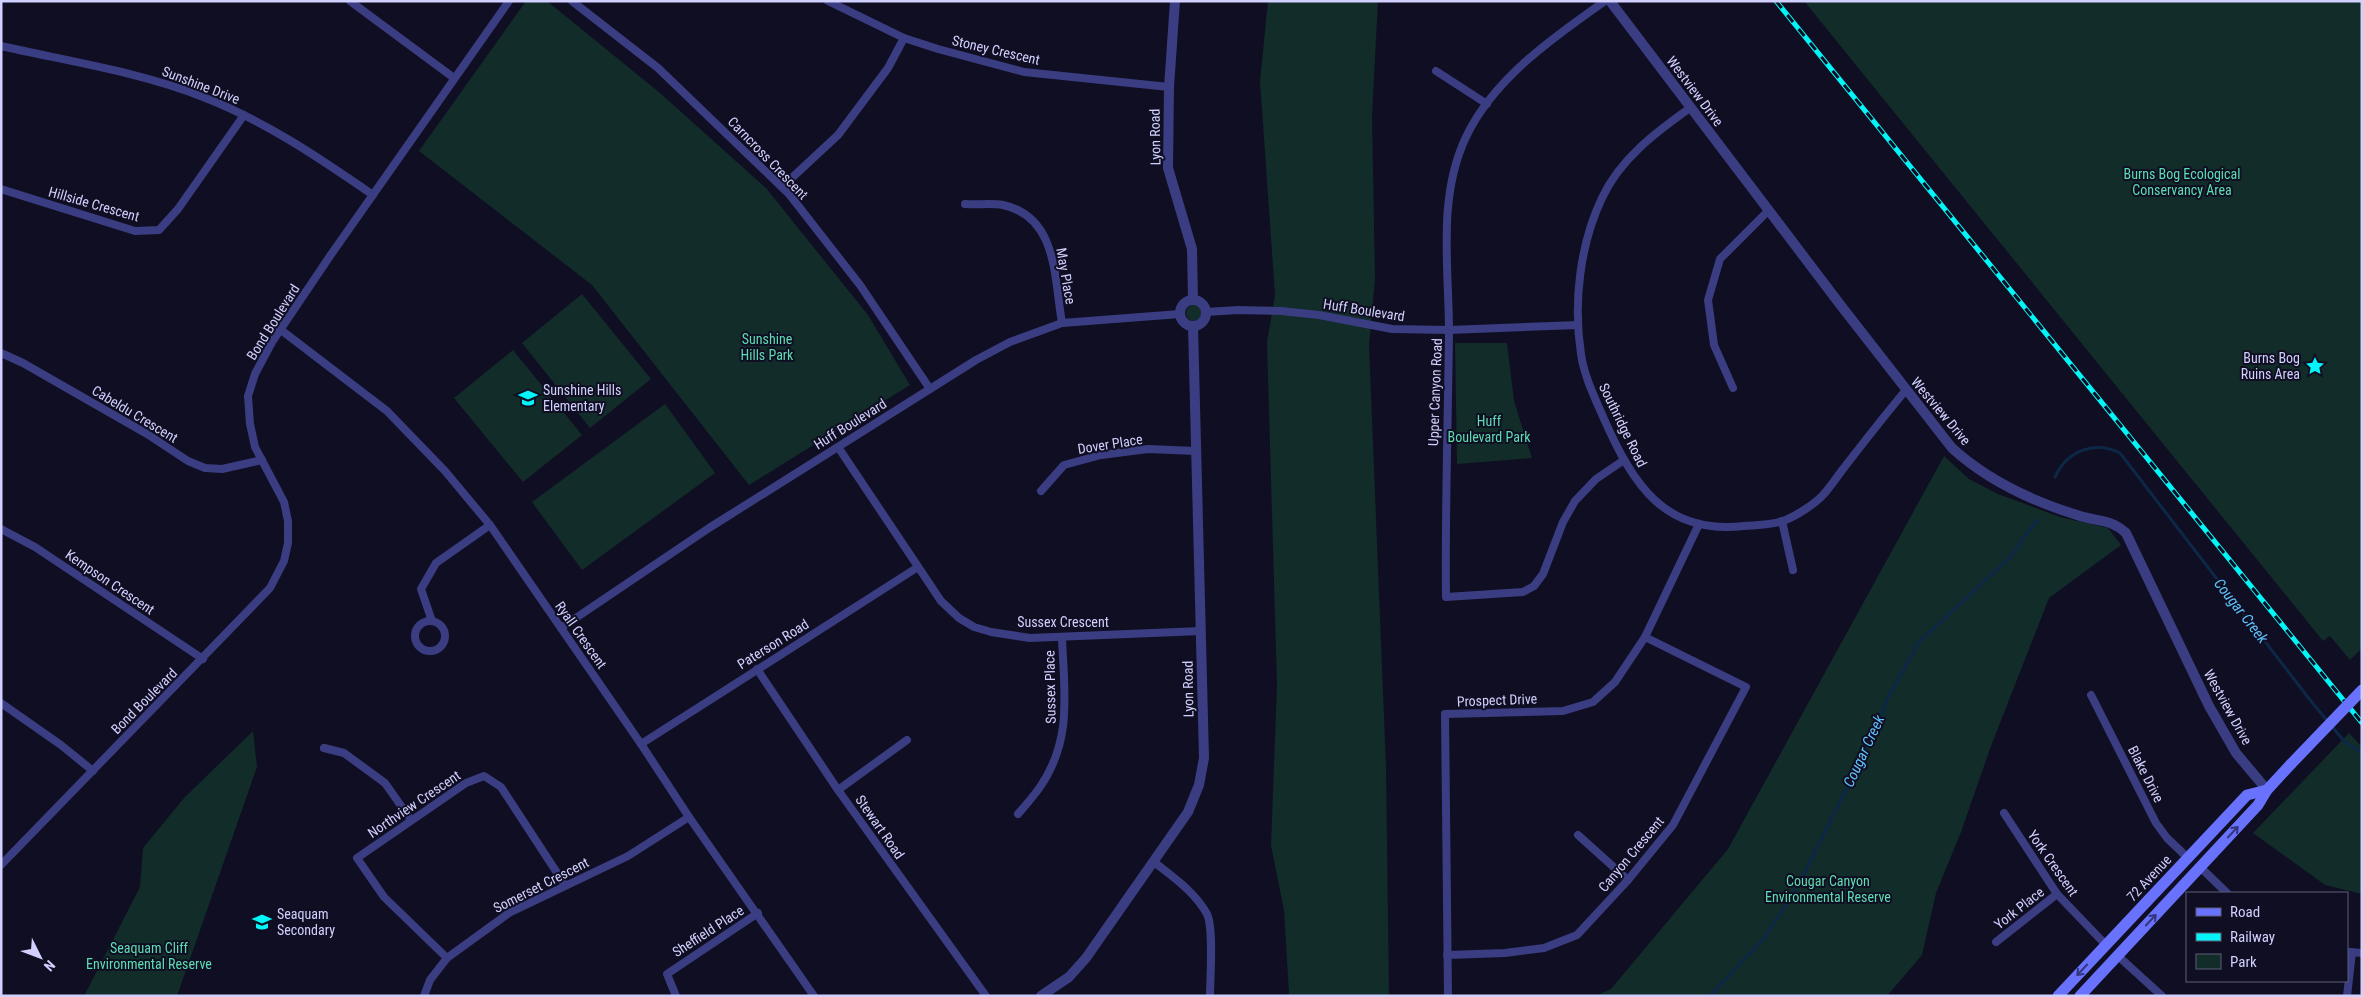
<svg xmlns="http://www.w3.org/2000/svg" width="2363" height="997" font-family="'Roboto Condensed',sans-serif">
<rect width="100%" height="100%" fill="#100e22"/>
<g fill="#112c29">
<polygon points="526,1 547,1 660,93 766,188 868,315 910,385 749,485 592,285 419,151"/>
<polygon points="1268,1 1378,1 1372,115 1375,279 1369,345 1386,766 1389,996 1280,996 1289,994 1284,910 1271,846 1277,685 1267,342 1275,295 1260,81"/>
<polygon points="1804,1 2362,1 2362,648 2350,660 2330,636 2323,641"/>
<polygon points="582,294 651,379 590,428 522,343"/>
<circle cx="1194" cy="313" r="8"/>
<polygon points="1455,343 1507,343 1514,401 1532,458 1457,464"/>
<polygon points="513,350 582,435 523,482 454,398"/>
<polygon points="665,404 715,473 582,570 532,502"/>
<polygon points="1944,456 1969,479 1998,494 2060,517 2108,528 2121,545 2049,598 1991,746 1961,832 1936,893 1922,955 1887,996 1595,996 1611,989 1728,849"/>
<polygon points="253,731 257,767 177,996 84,996 140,887 143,848 184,798"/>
<polygon points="2349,733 2362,747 2362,894 2325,885 2253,833"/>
</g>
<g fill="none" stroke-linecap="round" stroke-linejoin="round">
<g stroke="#0d2847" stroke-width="3">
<path d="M2055,477c12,-26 39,-37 65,-24l190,247 34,41 18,12"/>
<polyline points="1710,996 1765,937 1800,882 1857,768 1868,740 1881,719 1886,701 1919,642 2010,557 2037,520"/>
</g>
<g stroke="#3a3d81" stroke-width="8">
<polyline points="350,1 454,78"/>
<polyline points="572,1 658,68 789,194 860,285 930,389"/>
<polyline points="828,1 904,38 938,49 1024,72 1169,87"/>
<path d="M1605,1c-51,36 -111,77 -139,136 -29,61 -17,131 -17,195 -1,88 -4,176 -3,265l77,-5 11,-6 9,-12 20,-52 12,-21 21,-22 28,-19"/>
<path d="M1,46c66,15 139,26 202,51 62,24 115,60 170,98"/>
<polyline points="1436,71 1487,104"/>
<path d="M1690,108c-34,24 -70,51 -88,90 -22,46 -29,105 -21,156 3,22 14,44 23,65 29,65 60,116 140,107 12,-1 28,-1 39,-5 11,-4 27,-14 36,-22 9,-8 17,-21 24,-30 21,-27 41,-53 63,-79"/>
<polyline points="782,187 838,135 888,68 904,38"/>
<polyline points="1,189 135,231 159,230 178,209 244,115"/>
<path d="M965,204c12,1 27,-1 38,1 55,12 51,73 59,118"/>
<polyline points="1206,312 1238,310 1281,311 1319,315 1392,329 1449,330 1578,325"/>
<polyline points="281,330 387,411 445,471 490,525 641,744 689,817 814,996"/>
<polyline points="1,353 23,363 147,434 188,461 205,468 222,469 262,460"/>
<polyline points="1733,388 1714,345 1708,300 1720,259 1769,210"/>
<polyline points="838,447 941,601 959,618 974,627 991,632 1030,638 1201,631"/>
<polyline points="1041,491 1064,465 1101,455 1148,449 1195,451"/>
<polyline points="1782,521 1793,570"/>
<polyline points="1,529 35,547 203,659"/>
<circle cx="430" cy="636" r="15"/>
<polyline points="432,621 421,589 436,563 490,525"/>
<polyline points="561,628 709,528 976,360 1010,342 1062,323 1180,314"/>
<polyline points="757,669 838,790 986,996"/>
<polyline points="2091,695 2156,823 2167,838 2188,858"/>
<polyline points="1,703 61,745 93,771"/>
<polyline points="641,744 918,567"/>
<polyline points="324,748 344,753 385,783 411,820"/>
<polyline points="838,790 907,740"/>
<polyline points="2004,813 2057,894 2106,945"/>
<path d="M1018,814c7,-8 15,-17 22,-27 33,-48 24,-95 22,-150"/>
<polyline points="1578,835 1628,880"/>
<path d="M1154,862c19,15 41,30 53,52 7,14 3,64 3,82"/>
<polyline points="1,865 270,588 284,561 288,543 288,521 284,502 255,447 250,424 248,396 255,374 272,342 330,256 509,1"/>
<polyline points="2200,867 2227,893"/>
<polyline points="1996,942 2057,894"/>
<polyline points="2349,952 2362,953"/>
<polyline points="1447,955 1505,953 1544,948 1577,935 1628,880 1673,825 1746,687 1645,637"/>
<polyline points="2118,956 2162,996"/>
<polyline points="447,958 384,897 357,858 466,783 484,776 501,787 565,885"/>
<polyline points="424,996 430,980 447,958 509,913 628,856 689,817"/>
<polyline points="676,996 667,974 758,913"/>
<polyline points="1448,996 1445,714 1563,711 1593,702 1615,682 1645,637 1699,524"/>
<polyline points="2347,996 2352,952"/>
</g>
<g stroke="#3a3d81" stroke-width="10">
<polyline points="1175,1 1169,87 1168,168 1192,249 1193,300"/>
<path d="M1610,1l232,306 110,141c35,32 80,53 125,67 20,7 33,3 49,18l83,173 27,47 31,37"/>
<circle cx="1193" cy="313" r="13"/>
<polyline points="1041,996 1069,977 1086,958 1188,812 1199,785 1204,758 1193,326"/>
</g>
<g stroke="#6872fd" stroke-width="11">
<polyline points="2058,996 2247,795 2267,790"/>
<polyline points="2080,996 2258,805 2267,790 2291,764"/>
</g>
<g stroke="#03f5f7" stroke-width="5">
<polyline id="rail" points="1776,1 2362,723"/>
</g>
<use href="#rail" stroke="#100e22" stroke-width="3" stroke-dasharray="9" stroke-linecap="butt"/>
<polyline stroke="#6872fd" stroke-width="11" points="2291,764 2362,690"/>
</g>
<defs><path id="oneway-shaft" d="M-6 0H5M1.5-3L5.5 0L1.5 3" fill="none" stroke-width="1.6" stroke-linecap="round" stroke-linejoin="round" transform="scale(1.25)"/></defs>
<g stroke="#33367a">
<use href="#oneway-shaft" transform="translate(2233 832) rotate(-47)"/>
<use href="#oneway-shaft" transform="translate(2151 920) rotate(-47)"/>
<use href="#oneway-shaft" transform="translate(2082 970) rotate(133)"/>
</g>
<defs>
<g id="sight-bare" transform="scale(1.5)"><path d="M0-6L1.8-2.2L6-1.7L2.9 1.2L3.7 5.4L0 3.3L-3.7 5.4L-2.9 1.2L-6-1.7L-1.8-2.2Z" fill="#03f5f7" stroke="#100e22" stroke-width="2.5" paint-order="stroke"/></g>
<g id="school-bare" transform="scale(1.5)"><path d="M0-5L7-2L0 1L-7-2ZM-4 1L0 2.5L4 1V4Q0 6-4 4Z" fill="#03f5f7" stroke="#100e22" stroke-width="2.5" paint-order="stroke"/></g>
</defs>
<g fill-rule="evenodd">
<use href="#sight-bare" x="2315" y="366"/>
<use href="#school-bare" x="528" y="398"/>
<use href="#school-bare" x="262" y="922"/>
</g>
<g text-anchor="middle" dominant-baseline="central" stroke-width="4" stroke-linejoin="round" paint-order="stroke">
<g font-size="14" fill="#d1d0fe" stroke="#100e22">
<text transform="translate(996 50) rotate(13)">Stoney Crescent</text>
<text transform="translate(201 85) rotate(21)">Sunshine Drive</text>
<text transform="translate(1695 91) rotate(53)">Westview Drive</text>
<text transform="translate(1155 137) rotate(-91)">Lyon Road</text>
<text transform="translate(768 158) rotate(46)">Carncross Crescent</text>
<text transform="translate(94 204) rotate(16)">Hillside Crescent</text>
<text transform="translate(1066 276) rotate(80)">May Place</text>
<text transform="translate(1364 310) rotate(9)">Huff Boulevard</text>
<text transform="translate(273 322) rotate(-58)">Bond Boulevard</text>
<text transform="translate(1435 392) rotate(-88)">Upper Canyon Road</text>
<text transform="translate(1941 411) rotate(50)">Westview Drive</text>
<text transform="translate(135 414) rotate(31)">Cabeldu Crescent</text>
<text transform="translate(850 424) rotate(-32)">Huff Boulevard</text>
<text transform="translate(1623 425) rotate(64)">Southridge Road</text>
<text transform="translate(1110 444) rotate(-9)">Dover Place</text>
<text transform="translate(110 582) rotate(34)">Kempson Crescent</text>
<text x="1063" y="622">Sussex Crescent</text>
<text transform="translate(581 635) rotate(55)">Ryall Crescent</text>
<text transform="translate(773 644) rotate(-32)">Paterson Road</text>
<text transform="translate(1050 687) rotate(-91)">Sussex Place</text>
<text transform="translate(1188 689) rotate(-91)">Lyon Road</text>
<text transform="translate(1497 700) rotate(-2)">Prospect Drive</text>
<text transform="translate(144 701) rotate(-45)">Bond Boulevard</text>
<text transform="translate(2228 707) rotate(61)">Westview Drive</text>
<text transform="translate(2146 774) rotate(63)">Blake Drive</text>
<text transform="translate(414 804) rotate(-34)">Northview Crescent</text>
<text transform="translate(880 827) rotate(55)">Stewart Road</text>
<text transform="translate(1631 854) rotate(-50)">Canyon Crescent</text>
<text transform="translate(2053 863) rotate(55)">York Crescent</text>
<text transform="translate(2149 878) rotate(-47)">72 Avenue</text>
<text transform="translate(541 885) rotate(-27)">Somerset Crescent</text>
<text transform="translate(2019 908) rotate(-38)">York Place</text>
<text transform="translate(708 931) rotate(-33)">Sheffield Place</text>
</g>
<g font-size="14" fill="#5ddeb2" stroke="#100e22">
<text x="2182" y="174">Burns Bog Ecological<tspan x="2182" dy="16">Conservancy Area</tspan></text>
<text x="767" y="339">Sunshine<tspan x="767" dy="16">Hills Park</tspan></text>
<text x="1489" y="421">Huff<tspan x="1489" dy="16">Boulevard Park</tspan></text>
<text x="1828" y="881">Cougar Canyon<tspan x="1828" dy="16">Environmental Reserve</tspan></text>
<text x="149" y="948">Seaquam Cliff<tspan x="149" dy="16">Environmental Reserve</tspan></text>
</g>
<g font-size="14" fill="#d1d0fe" stroke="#100e22" text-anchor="start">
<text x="2300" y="358" text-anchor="end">Burns Bog<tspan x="2300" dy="16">Ruins Area</tspan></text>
<text x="543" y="390">Sunshine Hills<tspan x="543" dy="16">Elementary</tspan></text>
<text x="277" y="914">Seaquam<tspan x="277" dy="16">Secondary</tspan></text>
</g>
<g font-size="15" font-style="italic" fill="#60c2fd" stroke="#100e22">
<text transform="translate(2241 611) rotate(52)">Cougar Creek</text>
<text transform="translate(1864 751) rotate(-65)">Cougar Creek</text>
</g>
</g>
<rect width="2363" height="997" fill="none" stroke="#d1d0fe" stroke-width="5"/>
<rect x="2186" y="892" width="162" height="90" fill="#100e22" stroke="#5d5c7a"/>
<rect x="2196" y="908" width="25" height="8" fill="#6872fd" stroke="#5d5c7a"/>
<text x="2230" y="917" font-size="15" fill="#d1d0fe">Road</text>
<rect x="2196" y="933" width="25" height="8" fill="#03f5f7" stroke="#5d5c7a"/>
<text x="2230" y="942" font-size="15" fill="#d1d0fe">Railway</text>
<rect x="2196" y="954" width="25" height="15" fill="#112c29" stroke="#5d5c7a"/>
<text x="2230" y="967" font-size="15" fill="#d1d0fe">Park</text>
<g transform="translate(40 957) rotate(132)" stroke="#100e22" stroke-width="4" paint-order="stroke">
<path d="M0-4L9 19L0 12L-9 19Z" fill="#d1d0fe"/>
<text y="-8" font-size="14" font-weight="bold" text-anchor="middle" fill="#d1d0fe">N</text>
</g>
</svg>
